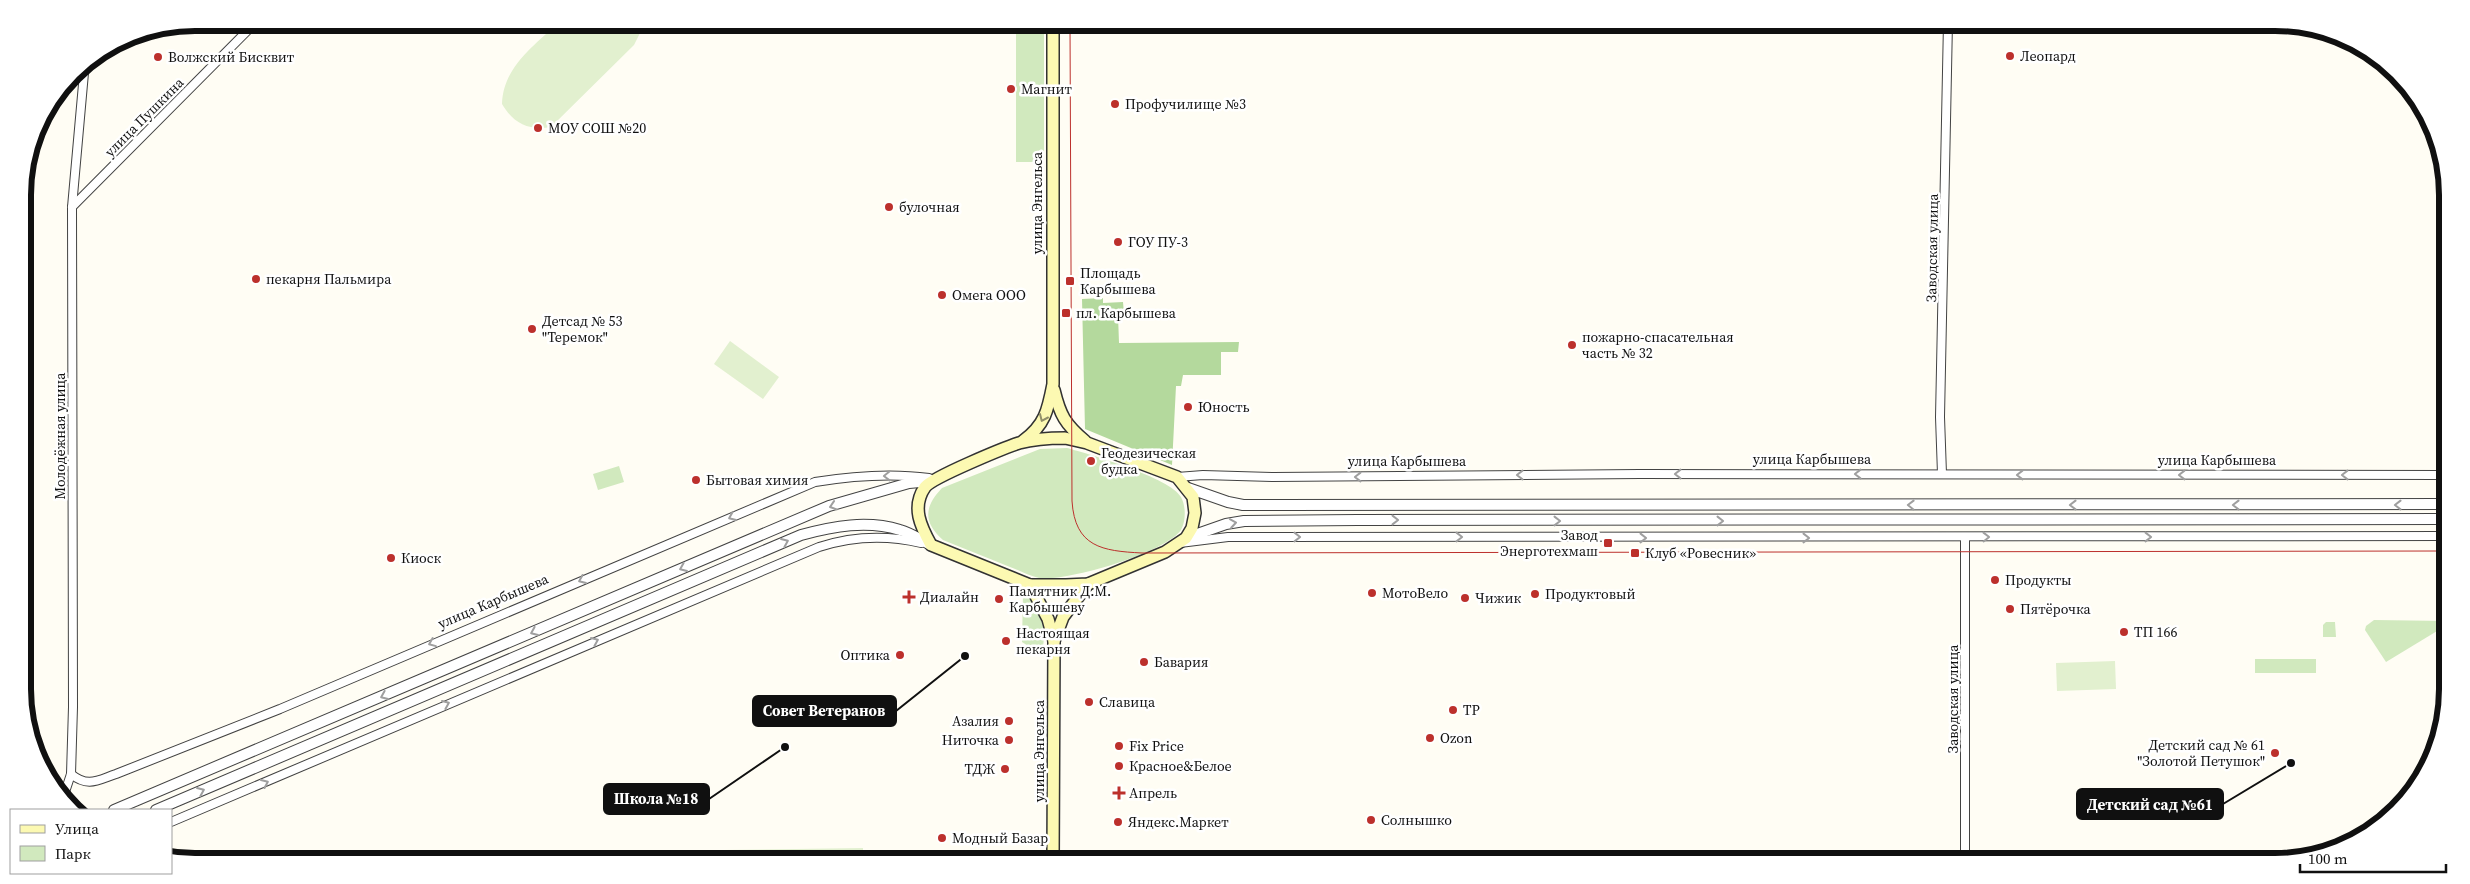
<svg xmlns="http://www.w3.org/2000/svg" width="2470" height="884" font-family="'Source Serif 4',serif">
<rect width="100%" height="100%" fill="#fffdf4"/>
<g fill="#d1e9be">
<rect x="1016" y="23" width="28" height="139"/>
<path d="M1067,448c22,6 104,30 114,49 5,9 5,24 0,33 -16,23 -115,52 -142,48 -10,-2 -20,-8 -29,-11 -22,-9 -45,-18 -67,-27 -20,-18 -19,-33 -1,-52l98,-39z"/>
<polygon points="619,466 624,482 598,490 593,474"/>
<path d="M1023,593c19,9 25,42 18,61l-19,-12z"/>
<polygon points="2374,620 2447,621 2447,625 2386,662 2365,630 2366,626"/>
<polygon points="2326,622 2335,622 2336,637 2323,637 2323,625"/>
<rect x="2255" y="659" width="61" height="14"/>
</g>
<polygon fill="#b4d99d" points="1103,298 1103,303 1123,302 1124,314 1118,315 1119,343 1239,342 1238,352 1221,352 1221,375 1183,375 1181,386 1176,386 1172,465 1085,429 1082,299"/>
<g fill="#e2f0cf">
<path d="M559,22l83,1 -1,8 -7,14 -83,82c-22,4 -38,-4 -49,-23 1,-37 32,-58 57,-82z"/>
<rect x="1146" y="23" width="31" height="8"/>
<polygon points="730,341 779,377 763,399 714,364"/>
<polygon points="2115,661 2116,689 2057,691 2056,663"/>
<polygon points="863,848 863,861 723,861 723,850"/>
</g>
<g fill="none" stroke-linecap="round" stroke-linejoin="round">
<g stroke="#434343" stroke-width="10">
<g id="minor">
<polyline points="72,207 256,22"/>
<polyline points="1942,474 1940,417 1948,22"/>
<polyline points="1177,477 1203,475 1273,477 1640,474 2447,475"/>
<polyline points="1180,543 1228,537 2447,536"/>
<path d="M71,774c17,14 27,6 45,0l164,-65 535,-227c37,-6 77,-9 114,-4"/>
<polyline points="63,798 71,774 73,707 72,207 84,73 79,68"/>
<path d="M171,822l648,-275c34,-11 68,-12 102,-4"/>
<polyline points="1965,861 1965,538"/>
</g>
</g>
<g stroke="#434343" stroke-width="12">
<g id="tertiary">
<polyline points="1188,488 1228,502 1243,505 2447,504"/>
<polyline points="1186,538 1226,524 1244,521 1358,520 2447,519"/>
<polyline points="114,810 829,506 909,483 931,481"/>
<path d="M156,810l645,-275c33,-9 66,-15 99,-5 11,3 21,10 31,15"/>
</g>
</g>
<g stroke="#323232" stroke-width="14">
<g id="secondary">
<path d="M1054,390c6,25 11,34 31,51"/>
<path d="M1065,438l22,5 90,34 16,20 2,16 -3,15 -6,10 -21,14 -77,32 -22,1h-36l-99,-40c-10,-18 -20,-38 -6,-58 8,-10 79,-39 94,-44 15,-4 31,-5 46,-5z"/>
<path d="M1023,441c22,-16 25,-31 30,-57v-362"/>
<polyline points="1030,585 1048,619 1054,641 1053,861"/>
<polyline points="1054,641 1063,617 1088,584"/>
</g>
</g>
<use href="#minor" stroke="#fff" stroke-width="8"/>
<use href="#tertiary" stroke="#fff" stroke-width="10"/>
<use href="#secondary" stroke="#fcf9b2" stroke-width="11"/>
<path stroke="#bc302c" stroke-width="1" d="M1070,22l2,479c3,46 30,50 70,52l1305,-2"/>
</g>
<defs><path id="oneway-chevron" d="M-2-3.5L2.5 0L-2 3.5" fill="none" stroke-width="1.6" stroke-linecap="round" stroke-linejoin="round" transform="scale(1.25)"/></defs>
<use stroke="#929069" href="#oneway-chevron" transform="translate(1043 418) rotate(114)"/>
<g stroke="#9f9f9f">
<use href="#oneway-chevron" transform="translate(1678 474) rotate(180)"/>
<use href="#oneway-chevron" transform="translate(1858 474) rotate(-180)"/>
<use href="#oneway-chevron" transform="translate(1520 475) rotate(180)"/>
<use href="#oneway-chevron" transform="translate(2020 475) rotate(180)"/>
<use href="#oneway-chevron" transform="translate(2182 475) rotate(180)"/>
<use href="#oneway-chevron" transform="translate(2345 475) rotate(180)"/>
<use href="#oneway-chevron" transform="translate(887 476) rotate(179)"/>
<use href="#oneway-chevron" transform="translate(1358 477) rotate(180)"/>
<use href="#oneway-chevron" transform="translate(1911 505) rotate(-179)"/>
<use href="#oneway-chevron" transform="translate(2073 505) rotate(180)"/>
<use href="#oneway-chevron" transform="translate(2236 505) rotate(180)"/>
<use href="#oneway-chevron" transform="translate(2398 505) rotate(180)"/>
<use href="#oneway-chevron" transform="translate(833 506) rotate(162)"/>
<use href="#oneway-chevron" transform="translate(732 517) rotate(157)"/>
<use href="#oneway-chevron" transform="translate(1395 520)"/>
<use href="#oneway-chevron" transform="translate(1557 521)"/>
<use href="#oneway-chevron" transform="translate(1720 521)"/>
<use href="#oneway-chevron" transform="translate(1233 523) rotate(-9)"/>
<use href="#oneway-chevron" transform="translate(1297 537)"/>
<use href="#oneway-chevron" transform="translate(1459 537)"/>
<use href="#oneway-chevron" transform="translate(1986 537) rotate(-1)"/>
<use href="#oneway-chevron" transform="translate(2148 537)"/>
<use href="#oneway-chevron" transform="translate(1643 538)"/>
<use href="#oneway-chevron" transform="translate(1806 538)"/>
<use href="#oneway-chevron" transform="translate(785 542) rotate(-23)"/>
<use href="#oneway-chevron" transform="translate(683 568) rotate(157)"/>
<use href="#oneway-chevron" transform="translate(582 580) rotate(157)"/>
<use href="#oneway-chevron" transform="translate(534 632) rotate(157)"/>
<use href="#oneway-chevron" transform="translate(595 641) rotate(-23)"/>
<use href="#oneway-chevron" transform="translate(432 643) rotate(158)"/>
<use href="#oneway-chevron" transform="translate(384 696) rotate(157)"/>
<use href="#oneway-chevron" transform="translate(446 704) rotate(-23)"/>
<use href="#oneway-chevron" transform="translate(265 783) rotate(-24)"/>
<use href="#oneway-chevron" transform="translate(201 791) rotate(-23)"/>
</g>
<g fill="#bc302c" stroke="#fff" stroke-width="2">
<circle cx="2010" cy="56" r="5"/>
<circle cx="158" cy="57" r="5"/>
<circle cx="1011" cy="89" r="5"/>
<circle cx="1115" cy="104" r="5"/>
<circle cx="538" cy="128" r="5"/>
<circle cx="889" cy="207" r="5"/>
<circle cx="1118" cy="242" r="5"/>
<circle cx="256" cy="279" r="5"/>
<rect x="1065" y="276" width="10" height="10" rx="2.5"/>
<circle cx="942" cy="295" r="5"/>
<rect x="1061" y="308" width="10" height="10" rx="2.5"/>
<circle cx="532" cy="329" r="5"/>
<circle cx="1572" cy="345" r="5"/>
<circle cx="1188" cy="407" r="5"/>
<circle cx="1091" cy="461" r="5"/>
<circle cx="696" cy="480" r="5"/>
<rect x="1603" y="538" width="10" height="10" rx="2.5"/>
<rect x="1630" y="548" width="10" height="10" rx="2.5"/>
<circle cx="391" cy="558" r="5"/>
<circle cx="1995" cy="580" r="5"/>
<circle cx="1372" cy="593" r="5"/>
<circle cx="1535" cy="594" r="5"/>
<path d="M906.5 589.5h5v5h5v5h-5v5h-5v-5h-5v-5h5z"/>
<circle cx="1465" cy="598" r="5"/>
<circle cx="999" cy="599" r="5"/>
<circle cx="2010" cy="609" r="5"/>
<circle cx="2124" cy="632" r="5"/>
<circle cx="1006" cy="641" r="5"/>
<circle cx="900" cy="655" r="5"/>
<circle cx="1144" cy="662" r="5"/>
<circle cx="1089" cy="702" r="5"/>
<circle cx="1453" cy="710" r="5"/>
<circle cx="1009" cy="721" r="5"/>
<circle cx="1430" cy="738" r="5"/>
<circle cx="1009" cy="740" r="5"/>
<circle cx="1119" cy="746" r="5"/>
<circle cx="2275" cy="753" r="5"/>
<circle cx="1119" cy="766" r="5"/>
<circle cx="1005" cy="769" r="5"/>
<path d="M1116.5 785.5h5v5h5v5h-5v5h-5v-5h-5v-5h5z"/>
<circle cx="1371" cy="820" r="5"/>
<circle cx="1118" cy="822" r="5"/>
<circle cx="942" cy="838" r="5"/>
</g>
<g text-anchor="middle" dominant-baseline="central" stroke-width="5" stroke-linejoin="round" paint-order="stroke">
<g font-size="14" fill="#101010" stroke="#fff" text-anchor="start">
<text x="2020" y="56">Леопард</text>
<text x="168" y="57">Волжский Бисквит</text>
<text x="1021" y="89">Магнит</text>
<text x="1125" y="104">Профучилище №3</text>
<text x="548" y="128">МОУ СОШ №20</text>
<text x="899" y="207">булочная</text>
<text x="1128" y="242">ГОУ ПУ-3</text>
<text x="1080" y="273">Площадь<tspan x="1080" dy="16">Карбышева</tspan></text>
<text x="266" y="279">пекарня Пальмира</text>
<text x="952" y="295">Омега ООО</text>
<text x="1076" y="313">пл. Карбышева</text>
<text x="542" y="321">Детсад № 53<tspan x="542" dy="16">"Теремок"</tspan></text>
<text x="1582" y="337">пожарно-спасательная<tspan x="1582" dy="16">часть № 32</tspan></text>
<text x="1198" y="407">Юность</text>
<text x="1101" y="453">Геодезическая<tspan x="1101" dy="16">будка</tspan></text>
<text x="706" y="480">Бытовая химия</text>
<text x="1598" y="535" text-anchor="end">Завод<tspan x="1598" dy="16">Энерготехмаш</tspan></text>
<text x="1645" y="553">Клуб «Ровесник»</text>
<text x="401" y="558">Киоск</text>
<text x="2005" y="580">Продукты</text>
<text x="1009" y="591">Памятник Д.М.<tspan x="1009" dy="16">Карбышеву</tspan></text>
<text x="1382" y="593">МотоВело</text>
<text x="1545" y="594">Продуктовый</text>
<text x="920" y="597">Диалайн</text>
<text x="1475" y="598">Чижик</text>
<text x="2020" y="609">Пятёрочка</text>
<text x="2134" y="632">ТП 166</text>
<text x="1016" y="633">Настоящая<tspan x="1016" dy="16">пекарня</tspan></text>
<text x="890" y="655" text-anchor="end">Оптика</text>
<text x="1154" y="662">Бавария</text>
<text x="1099" y="702">Славица</text>
<text x="1463" y="710">ТР</text>
<text x="999" y="721" text-anchor="end">Азалия</text>
<text x="1440" y="738">Ozon</text>
<text x="999" y="740" text-anchor="end">Ниточка</text>
<text x="2265" y="745" text-anchor="end">Детский сад № 61<tspan x="2265" dy="16">"Золотой Петушок"</tspan></text>
<text x="1129" y="746">Fix Price</text>
<text x="1129" y="766">Красное&amp;Белое</text>
<text x="995" y="769" text-anchor="end">ТДЖ</text>
<text x="1129" y="793">Апрель</text>
<text x="1381" y="820">Солнышко</text>
<text x="1128" y="822">Яндекс.Маркет</text>
<text x="952" y="838">Модный Базар</text>
</g>
<g font-size="14" fill="#101010" stroke="#fff">
<text transform="translate(144 117) rotate(-45)">улица Пушкина</text>
<text transform="translate(1037 203) rotate(-90)">улица Энгельса</text>
<text transform="translate(1932 248) rotate(-89)">Заводская улица</text>
<text transform="translate(60 436) rotate(-90)">Молодёжная улица</text>
<text x="1812" y="459">улица Карбышева</text>
<text x="2217" y="460">улица Карбышева</text>
<text x="1407" y="461">улица Карбышева</text>
<text transform="translate(493 601) rotate(-23)">улица Карбышева</text>
<text transform="translate(1953 699) rotate(-90)">Заводская улица</text>
<text transform="translate(1039 751) rotate(-90)">улица Энгельса</text>
</g>
</g>
<path d="M0 0H2470V884H0ZM195 31H2275A164 164 0 0 1 2439 195V689A164 164 0 0 1 2275 853H195A164 164 0 0 1 31 689V195A164 164 0 0 1 195 31Z" fill="#fff" fill-rule="evenodd"/>
<path fill="none" stroke="#101010" stroke-width="6" d="M195 31H2275A164 164 0 0 1 2439 195V689A164 164 0 0 1 2275 853H195A164 164 0 0 1 31 689V195A164 164 0 0 1 195 31Z"/>
<path fill="none" stroke="#101010" stroke-width="2" d="M965 656L896 711M785 747L709 799M2291 763L2223 804"/>
<g fill="#101010" stroke="#fff" stroke-width="2">
<circle cx="965" cy="656" r="5"/>
<circle cx="785" cy="747" r="5"/>
<circle cx="2291" cy="763" r="5"/>
</g>
<g fill="#101010" stroke="#101010" stroke-width="2">
<rect x="753" y="696" width="143" height="30" rx="5"/>
<rect x="604" y="784" width="105" height="30" rx="5"/>
<rect x="2077" y="789" width="146" height="30" rx="5"/>
</g>
<g font-size="15" text-anchor="middle" font-weight="bold" fill="#fff">
<text x="824" y="716">Совет Ветеранов</text>
<text x="656" y="804">Школа №18</text>
<text x="2150" y="810">Детский сад №61</text>
</g>
<rect x="10" y="809" width="162" height="65" fill="#ffffff" stroke="#9f9f9f"/>
<rect x="20" y="825" width="25" height="8" fill="#fcf9b2" stroke="#9f9f9f"/>
<text x="55" y="834" font-size="15" fill="#101010">Улица</text>
<rect x="20" y="846" width="25" height="15" fill="#d1e9be" stroke="#9f9f9f"/>
<text x="55" y="859" font-size="15" fill="#101010">Парк</text>
<path d="M2300 864v8h146v-8" fill="none" stroke="#101010" stroke-width="2.5"/>
<text x="2308" y="864" font-size="15" fill="#101010" stroke="#ffffff" stroke-width="4" paint-order="stroke">100 m</text>
</svg>
